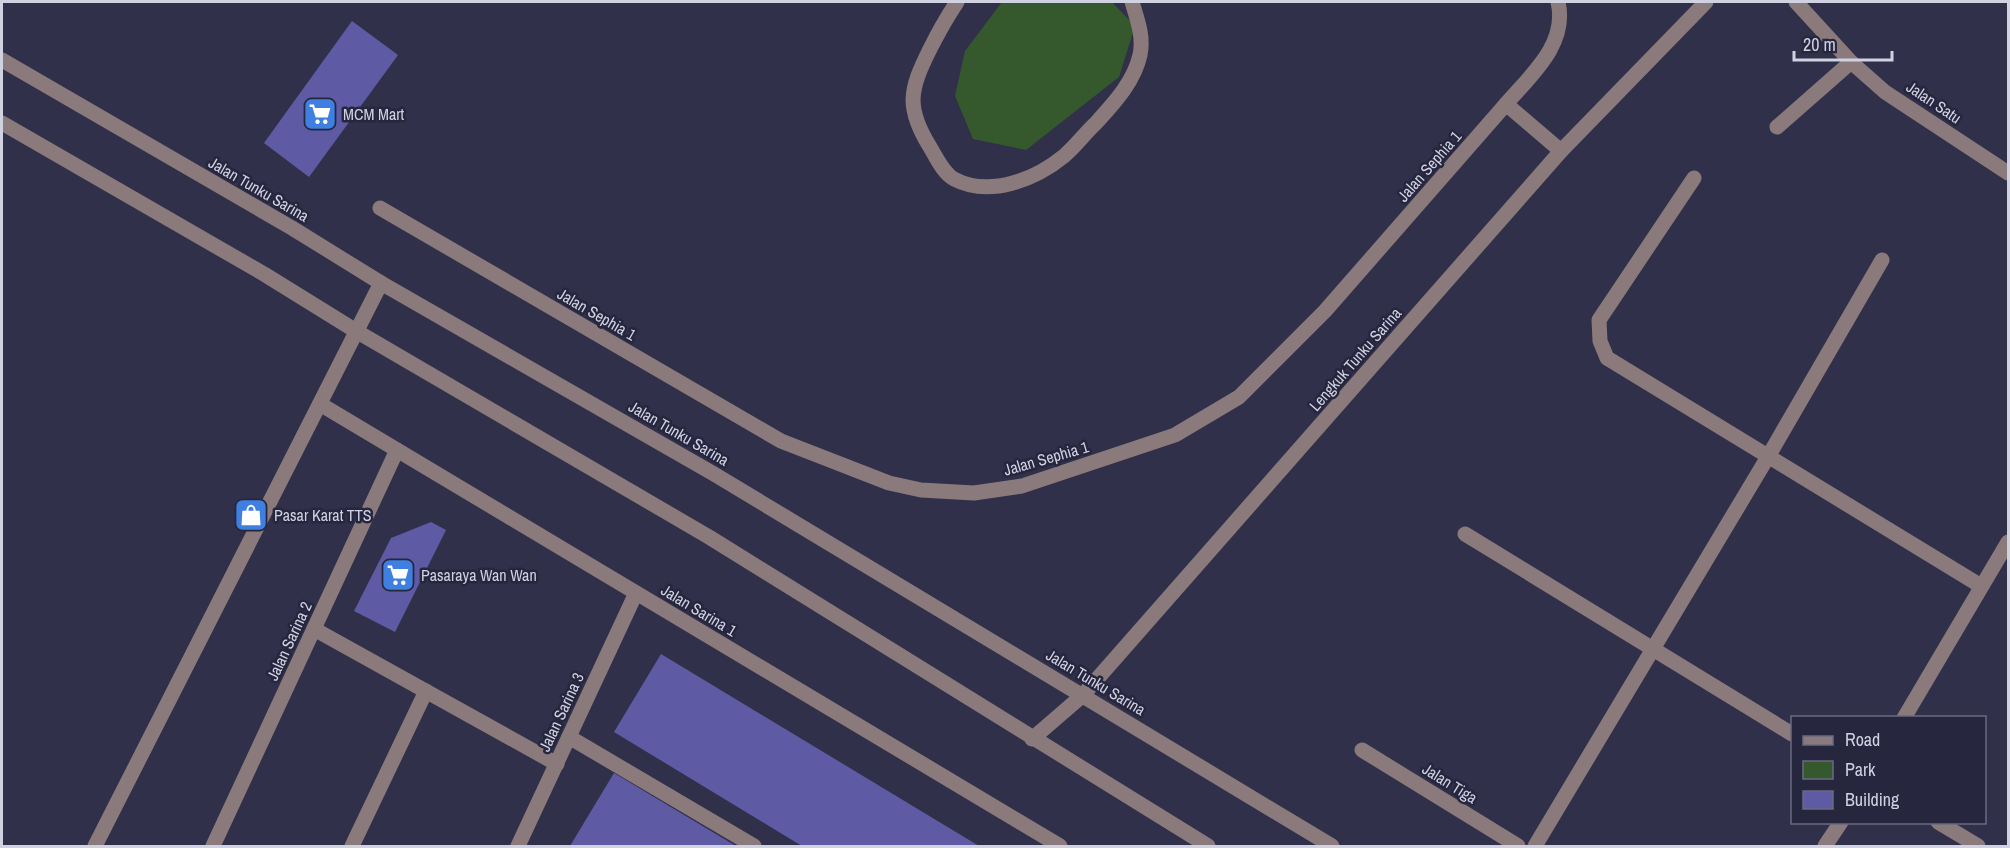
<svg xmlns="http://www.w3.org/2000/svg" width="2010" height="848" font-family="'Archivo Narrow',sans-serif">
<rect width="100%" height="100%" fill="#30304a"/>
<polygon fill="#36582d" points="1002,2 1112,2 1135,26 1119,77 1026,150 973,139 955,96 965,51"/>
<g fill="#5e5ba4">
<polygon points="352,21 398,55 309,177 264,143"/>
<polygon points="431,522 446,530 395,632 354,611 391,538"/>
<polygon points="661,654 979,846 802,846 614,732"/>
<polygon points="614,773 736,846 570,846"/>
</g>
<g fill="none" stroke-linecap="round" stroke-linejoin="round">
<g stroke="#8b7a7b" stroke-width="15">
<path d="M957,2c-10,15 -19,31 -27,47 -20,40 -25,58 0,98 6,10 13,26 24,32 36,19 82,0 110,-23 12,-10 21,-23 32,-33 18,-20 38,-41 44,-68 4,-19 -3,-36 -8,-53"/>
<polyline points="1796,2 1851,62 1885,92 2008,173"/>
<polyline points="2,60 292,228 381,283 714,474 1332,846"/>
<path d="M1506,104c25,-29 62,-60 52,-102"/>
<polyline points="2,123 264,274 356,331 709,537 1208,846"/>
<polyline points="1777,127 1851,62"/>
<polyline points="1694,178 1599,320 1600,341 1607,358 1981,586"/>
<polyline points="380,208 781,441 889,483 921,490 974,493 1022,486 1175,435 1239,397 1325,311 1506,104 1561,151"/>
<polyline points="320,404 1060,846"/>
<polyline points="1465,534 1792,734"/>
<polyline points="314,629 557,764"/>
<polyline points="1904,718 2008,542"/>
<polyline points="569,737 754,846"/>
<polyline points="1032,739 1083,695 1561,151 1706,2"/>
<polyline points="1362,750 1518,846"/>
<polyline points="1938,822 1978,846"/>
<polyline points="95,846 381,283"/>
<polyline points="213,846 397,450"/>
<polyline points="352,846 426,691"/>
<polyline points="518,846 636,593"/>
<polyline points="1535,846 1769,455 1882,260"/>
<polyline points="1825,846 1841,822"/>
</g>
</g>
<defs>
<g id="supermarket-square" transform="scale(1.725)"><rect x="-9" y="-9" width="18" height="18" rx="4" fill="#3f7fe0" stroke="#26263f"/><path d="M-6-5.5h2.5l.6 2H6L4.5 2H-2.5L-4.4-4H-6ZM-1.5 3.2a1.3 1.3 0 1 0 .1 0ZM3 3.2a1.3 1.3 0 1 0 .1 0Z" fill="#fff"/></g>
<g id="shop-square" transform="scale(1.725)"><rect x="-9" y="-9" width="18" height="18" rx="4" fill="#3f7fe0" stroke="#26263f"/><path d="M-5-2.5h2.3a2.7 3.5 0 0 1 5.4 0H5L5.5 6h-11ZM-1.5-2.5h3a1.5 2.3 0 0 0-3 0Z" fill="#fff"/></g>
</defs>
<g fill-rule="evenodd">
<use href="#supermarket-square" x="320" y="114"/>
<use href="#shop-square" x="251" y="515"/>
<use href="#supermarket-square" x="398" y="575"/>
</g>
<g text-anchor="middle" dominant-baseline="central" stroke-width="5" stroke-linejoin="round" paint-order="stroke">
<g font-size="16" fill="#d0d1e1" stroke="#26263f">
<text transform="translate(1934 102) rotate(34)">Jalan Satu</text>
<text transform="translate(1429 166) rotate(-49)">Jalan Sephia 1</text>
<text transform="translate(259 189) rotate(30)">Jalan Tunku Sarina</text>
<text transform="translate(597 314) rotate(30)">Jalan Sephia 1</text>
<text transform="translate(1355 359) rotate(-49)">Lengkuk Tunku Sarina</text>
<text transform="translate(679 433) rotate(30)">Jalan Tunku Sarina</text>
<text transform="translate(1046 458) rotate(-16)">Jalan Sephia 1</text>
<text transform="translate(699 610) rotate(31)">Jalan Sarina 1</text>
<text transform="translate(289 641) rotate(-65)">Jalan Sarina 2</text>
<text transform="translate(1096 682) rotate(31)">Jalan Tunku Sarina</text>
<text transform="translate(561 712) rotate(-65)">Jalan Sarina 3</text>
<text transform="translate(1450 783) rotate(32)">Jalan Tiga</text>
</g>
<g font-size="16" fill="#d0d1e1" stroke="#26263f" text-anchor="start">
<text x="343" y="114">MCM Mart</text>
<text x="274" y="515">Pasar Karat TTS</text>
<text x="421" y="575">Pasaraya Wan Wan</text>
</g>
</g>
<rect width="2010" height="848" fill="none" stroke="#d0d1e1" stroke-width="6"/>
<rect x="1791" y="716" width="195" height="108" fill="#26263f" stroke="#6a6a80" stroke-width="1.5"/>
<rect x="1803" y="736" width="30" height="9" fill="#8b7a7b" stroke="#6a6a80" stroke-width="1.5"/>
<text x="1845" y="746" font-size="18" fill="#d0d1e1">Road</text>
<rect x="1803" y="761" width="30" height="18" fill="#36582d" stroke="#6a6a80" stroke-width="1.5"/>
<text x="1845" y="776" font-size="18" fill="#d0d1e1">Park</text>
<rect x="1803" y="791" width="30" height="18" fill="#5e5ba4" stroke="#6a6a80" stroke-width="1.5"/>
<text x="1845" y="806" font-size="18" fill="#d0d1e1">Building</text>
<path d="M1794 51v9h98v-9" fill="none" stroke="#d0d1e1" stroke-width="3"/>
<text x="1803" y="51" font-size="18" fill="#d0d1e1" stroke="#26263f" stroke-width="4.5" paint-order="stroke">20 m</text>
</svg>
